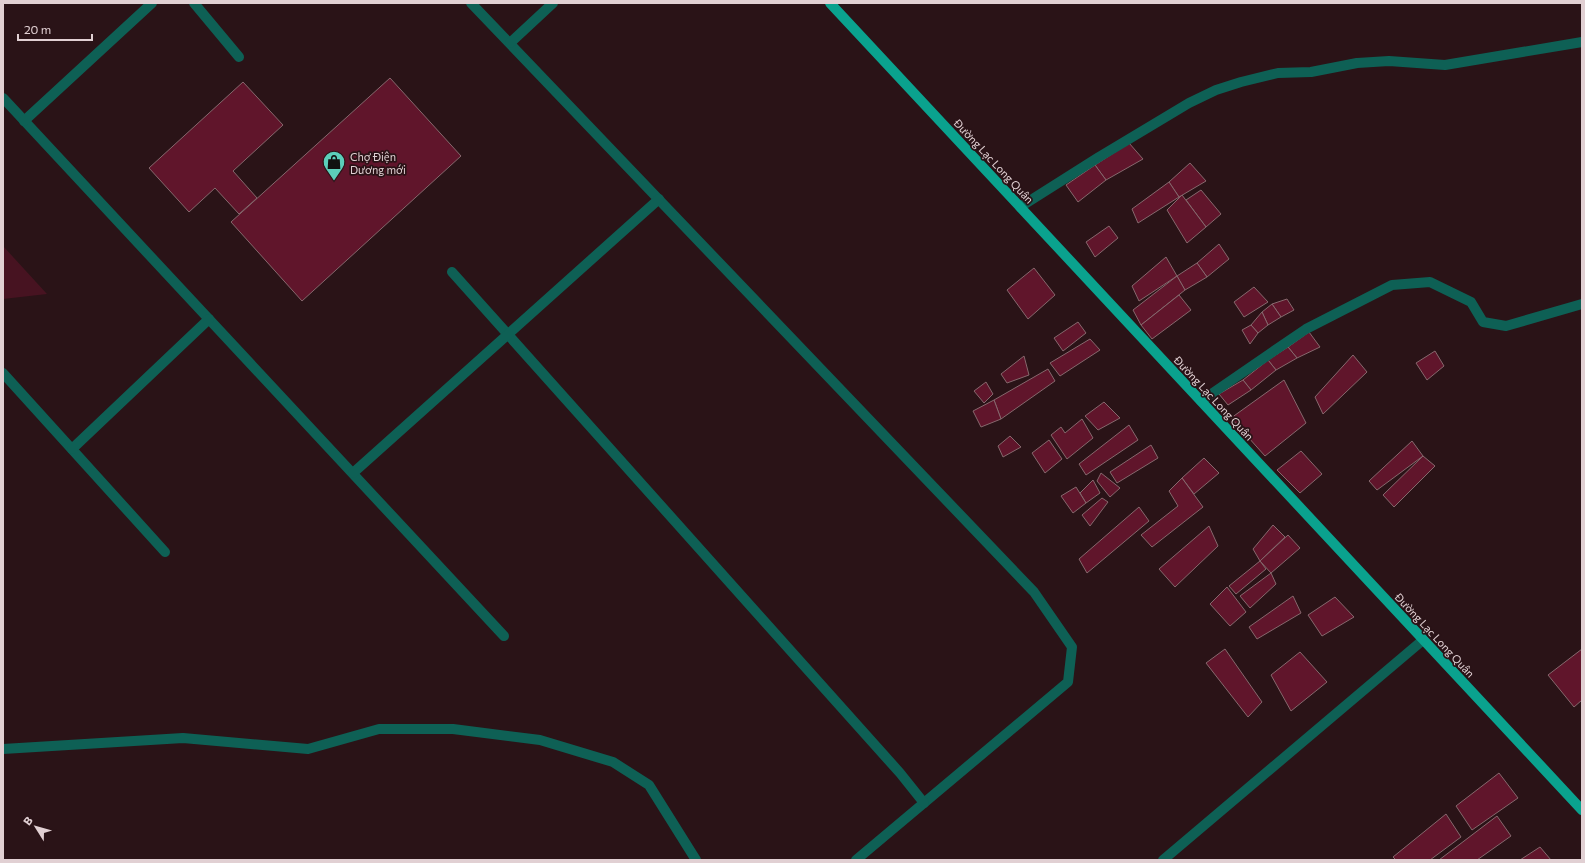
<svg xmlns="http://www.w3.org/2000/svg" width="1585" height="863" font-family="Commissioner,sans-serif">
<rect width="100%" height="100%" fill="#2a1317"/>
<polygon fill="#471321" points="3,246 47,294 3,299"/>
<g fill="#60152b" stroke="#86686d">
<polygon points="390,78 461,156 302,301 231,222"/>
<polygon points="243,82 283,125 233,171 257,198 239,214 215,188 189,212 149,168"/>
<polygon points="1129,143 1143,159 1106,180 1095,165"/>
<polygon points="1190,163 1206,181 1179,197 1169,182"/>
<polygon points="1095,165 1106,180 1078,202 1066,185"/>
<polygon points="1169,182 1179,197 1138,223 1132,209"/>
<polygon points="1201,190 1221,214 1206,227 1186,200"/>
<polygon points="1182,195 1206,227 1187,243 1167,210"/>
<polygon points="1109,226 1118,238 1095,257 1086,242"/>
<polygon points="1219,244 1229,259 1207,277 1197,263"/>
<polygon points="1166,257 1177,276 1139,301 1132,286"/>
<polygon points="1197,263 1207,277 1185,290 1177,276"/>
<polygon points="1034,268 1055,295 1028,319 1007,290"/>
<polygon points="1177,276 1185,290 1141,325 1133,310"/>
<polygon points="1254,287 1268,302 1244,317 1234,302"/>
<polygon points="1179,295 1191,310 1152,339 1141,325"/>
<polygon points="1287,299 1294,310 1281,317 1272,304"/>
<polygon points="1272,304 1281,317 1268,325 1262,312"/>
<polygon points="1262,312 1268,325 1258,333 1251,325"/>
<polygon points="1078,322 1086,333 1063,351 1054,338"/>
<polygon points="1251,325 1258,333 1250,344 1242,330"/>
<polygon points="1309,332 1320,347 1297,358 1288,347"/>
<polygon points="1090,339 1100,350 1060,376 1050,363"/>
<polygon points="1288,347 1297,358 1276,370 1268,360"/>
<polygon points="1435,351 1444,366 1427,380 1416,363"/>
<polygon points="1353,355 1367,372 1323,414 1315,397"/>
<polygon points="1024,356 1029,375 1007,383 1001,374"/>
<polygon points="1268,360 1276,370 1251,390 1243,380"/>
<polygon points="1048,369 1055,381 1001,419 994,400"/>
<polygon points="1243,380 1251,390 1228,405 1219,394"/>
<polygon points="1284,380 1306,423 1265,456 1231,418"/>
<polygon points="986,382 993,394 984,403 974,391"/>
<polygon points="994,400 1001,419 981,427 973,411"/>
<polygon points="1104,402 1120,418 1098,430 1085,416"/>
<polygon points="1082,419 1093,438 1067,459 1051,435 1061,427 1065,433"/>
<polygon points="1129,425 1138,440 1086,475 1079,464"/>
<polygon points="1010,436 1021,447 1003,457 998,446"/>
<polygon points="1049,440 1062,459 1045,473 1032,453"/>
<polygon points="1412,441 1423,456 1377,490 1369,481"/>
<polygon points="1151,445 1158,458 1117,483 1110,472"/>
<polygon points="1301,451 1322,474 1300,493 1277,470"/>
<polygon points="1423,456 1435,466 1394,507 1383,495"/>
<polygon points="1204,458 1219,473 1194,494 1182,478"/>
<polygon points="1101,473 1120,488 1110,497 1097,481"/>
<polygon points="1182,478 1203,507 1152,547 1141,535 1178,506 1169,491"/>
<polygon points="1093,480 1100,493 1086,503 1080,493"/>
<polygon points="1076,487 1086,503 1073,513 1061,496"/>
<polygon points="1102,498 1108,502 1090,526 1082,515"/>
<polygon points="1139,507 1149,521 1087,573 1079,559"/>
<polygon points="1273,525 1285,537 1260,561 1253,549"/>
<polygon points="1209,526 1218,546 1175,587 1159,569"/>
<polygon points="1288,535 1300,548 1271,573 1260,561"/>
<polygon points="1260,561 1266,569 1236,594 1229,586"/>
<polygon points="1271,573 1276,584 1250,608 1240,596"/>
<polygon points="1227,587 1246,612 1230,626 1210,604"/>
<polygon points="1293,596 1301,613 1257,639 1249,627"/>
<polygon points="1335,597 1354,617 1322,636 1308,615"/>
<polygon points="1225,649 1262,702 1248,717 1206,663"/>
<polygon points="1582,649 1582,700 1574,707 1548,675"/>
<polygon points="1300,652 1327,682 1291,711 1271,675"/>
<polygon points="1499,773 1518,798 1472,830 1456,806"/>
<polygon points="1446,814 1461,837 1430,860 1396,860 1393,857"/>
<polygon points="1497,816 1511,836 1477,860 1439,860"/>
<polygon points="1540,847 1551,860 1520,860"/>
</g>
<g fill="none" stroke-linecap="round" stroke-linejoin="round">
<g stroke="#0e6055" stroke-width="10">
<polyline points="194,3 239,57"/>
<polyline points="471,3 1034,592 1072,647 1068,682 856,860"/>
<polyline points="510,43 553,3"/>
<polyline points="3,98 504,636"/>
<polyline points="24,121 152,3"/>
<polyline points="1020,207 1099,157 1189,103 1216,90 1241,82 1278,73 1311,72 1357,63 1389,61 1445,65 1582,42"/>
<polyline points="452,272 900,773 924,803"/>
<polyline points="3,373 165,552"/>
<polyline points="1201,401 1306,329 1392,285 1430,282 1471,302 1483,322 1506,326 1582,304"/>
<polyline points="72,449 209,319"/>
<polyline points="353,473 659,199"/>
<polyline points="3,749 183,738 308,749 379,729 453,729 540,740 613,762 649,785 696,860"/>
<polyline points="1163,860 1423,640"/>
</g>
<polyline stroke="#0aa28e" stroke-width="10" points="830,3 1582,810"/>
</g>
<defs>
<g id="shop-pin" transform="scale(1.15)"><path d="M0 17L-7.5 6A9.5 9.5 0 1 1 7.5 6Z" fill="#5cceba" stroke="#2a1317"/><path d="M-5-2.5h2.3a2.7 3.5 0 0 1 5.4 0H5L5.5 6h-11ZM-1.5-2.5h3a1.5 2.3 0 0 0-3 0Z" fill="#111"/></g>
</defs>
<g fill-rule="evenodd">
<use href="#shop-pin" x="334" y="162"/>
</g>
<g text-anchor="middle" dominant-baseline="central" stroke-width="3.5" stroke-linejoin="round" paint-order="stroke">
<g font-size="11" fill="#e1d0d3" stroke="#2a1317" text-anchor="start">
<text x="350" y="156">Chợ Điện<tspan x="350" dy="13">Dương mới</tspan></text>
</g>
<g font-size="11" fill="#e1d0d3" stroke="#2a1317">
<text transform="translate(994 161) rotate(47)">Đường Lạc Long Quân</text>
<text transform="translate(1214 398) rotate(47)">Đường Lạc Long Quân</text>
<text transform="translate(1435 635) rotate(47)">Đường Lạc Long Quân</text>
</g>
</g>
<rect width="1585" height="863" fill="none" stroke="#e1d0d3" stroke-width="8"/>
<g transform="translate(36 827) rotate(307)" stroke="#2a1317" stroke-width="3" paint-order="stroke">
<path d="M0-3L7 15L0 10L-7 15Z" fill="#e1d0d3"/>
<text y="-6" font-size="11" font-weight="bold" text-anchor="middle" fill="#e1d0d3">B</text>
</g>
<path d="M18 34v6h74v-6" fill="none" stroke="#e1d0d3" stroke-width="2"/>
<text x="24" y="34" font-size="12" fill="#e1d0d3" stroke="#2a1317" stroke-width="3" paint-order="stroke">20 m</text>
</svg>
